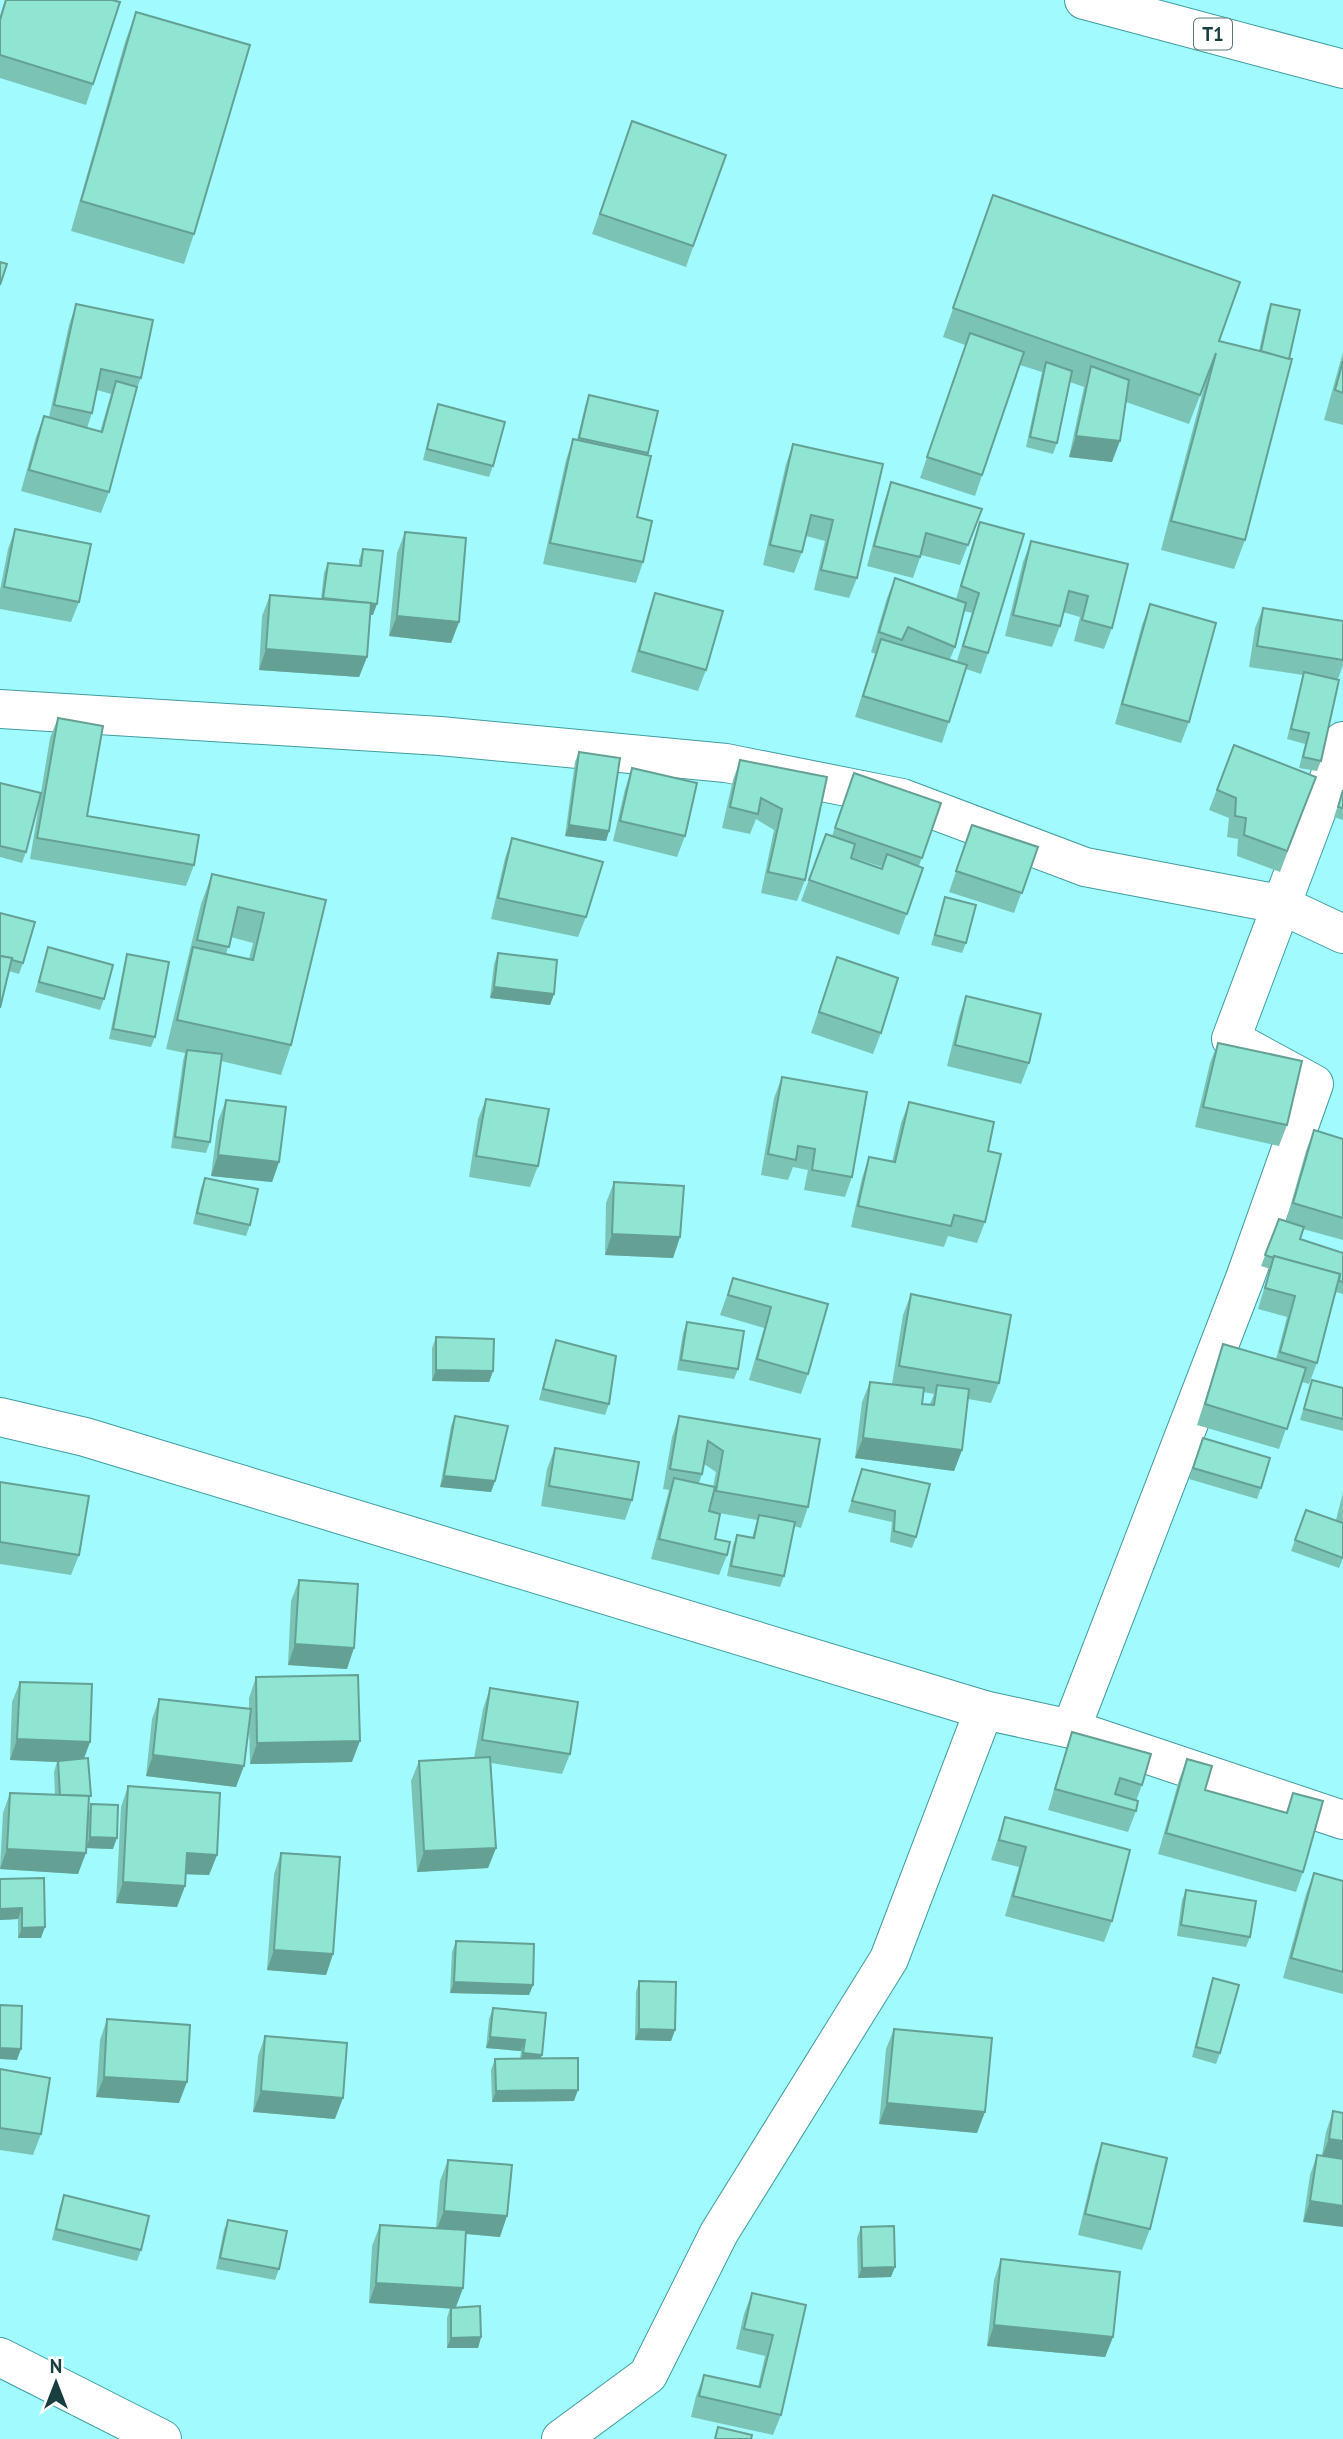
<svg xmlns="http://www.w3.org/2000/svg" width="1343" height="2439" font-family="'PT Sans',sans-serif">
<rect width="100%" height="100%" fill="#a1fbfe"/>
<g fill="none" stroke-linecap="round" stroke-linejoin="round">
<g stroke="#409ca0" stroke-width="40">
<g id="street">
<polyline points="0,709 440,736 726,763 902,798 1085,867 1279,904 1343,934"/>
<polyline points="0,1417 85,1437 984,1710 1071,1729 1343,1820"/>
<polyline points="1071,1729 1245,1278 1314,1084 1231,1039 1343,741"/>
<polyline points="0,2357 162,2439"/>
<polyline points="561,2439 648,2375 719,2233 889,1959 984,1710"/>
</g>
</g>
<g stroke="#409ca0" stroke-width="40">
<polyline id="highway" points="1084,0 1343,69"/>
</g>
<use href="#street" stroke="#fff" stroke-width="38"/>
<use href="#highway" stroke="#fff" stroke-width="38"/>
</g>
<g fill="#7bc4b5" fill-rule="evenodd">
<polygon points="5,0 112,0 93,84 86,105 0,78 0,16"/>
<polygon points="136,12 194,234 184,264 71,231 125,42"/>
<polygon points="632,121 726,155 686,267 592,234"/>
<polygon points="993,195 1219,341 1259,351 1267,314 1271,304 1245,540 1234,569 1161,550 1205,383 1189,424 1126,402 1112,462 1069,457 1084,387 1070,382 1057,443 1053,454 1026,447 1042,372 1020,365 975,496 920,478 965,345 943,337"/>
<path d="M76,304l65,74 -5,12 -27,102 -8,21 -80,-22 15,-54 8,-21 5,1 20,-92zM97,390l14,4 -11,38 -13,-4 5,-15z"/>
<polygon points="1343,352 1343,425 1324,420"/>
<polygon points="589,395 658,411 648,455 637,517 643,562 636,583 543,564 566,460 573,439 577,440 585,406"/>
<polygon points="438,404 493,466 489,477 423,460 434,415"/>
<polygon points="793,444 883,464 857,578 849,598 814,590 825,541 806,536 802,552 794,573 763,565 786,464"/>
<polygon points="891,482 982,509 960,565 921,555 913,578 867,566 884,502"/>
<path d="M980,522l8,131 -7,21 -15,-5 -24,74 -87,-26 20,-63 -4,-2 16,-54 8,-20 61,21 17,-57zM964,611l8,2 -15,48 -7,-2 5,-12z"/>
<polygon points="15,529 79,602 71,622 0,609 0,590 8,549"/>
<polygon points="405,532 459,622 451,643 389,636 397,553"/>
<polygon points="1031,541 1128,564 1112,628 1104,649 1074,641 1080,617 1063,612 1060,626 1052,647 1005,636 1023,562"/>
<polygon points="363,549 373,615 370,615 367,657 359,677 259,670 262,616 270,595 321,599 324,573 328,563 359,566 359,560"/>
<polygon points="655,593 706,670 698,691 631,672 648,613"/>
<polygon points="1150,604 1189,722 1181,743 1115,724 1142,625"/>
<polygon points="1263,608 1343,621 1343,665 1338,679 1321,761 1317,771 1299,768 1305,744 1287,739 1303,675 1249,667 1255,628"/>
<polygon points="58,718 87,816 194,865 186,886 30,859 50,738"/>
<polygon points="1234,745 1316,777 1280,872 1237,856 1238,839 1227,837 1229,818 1209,810"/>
<polygon points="579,752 609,831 606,841 565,836 575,762"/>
<polygon points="740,760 827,777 805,880 797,901 761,893 774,830 756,819 750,834 722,828 733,780"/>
<polygon points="632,768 685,836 677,857 613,841 625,789"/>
<path d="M854,773l87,30 -22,63 4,2 -24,67 -98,-34 25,-67 6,2zM851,857l31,10v1l-31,-10z"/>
<polygon points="0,783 26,852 22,863 0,857"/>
<polygon points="1343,790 1343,820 1334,817"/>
<polygon points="972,825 1038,847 1014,913 949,892"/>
<polygon points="512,838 586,917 578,937 491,919 505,858"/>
<path d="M212,874l114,26 -35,145 -10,30 -60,-14 -11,81 -4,11 -35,-5 12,-87 2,-8 -19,-4 35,-145zM231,937l22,6 -4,16 -23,-5z"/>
<polygon points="945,897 966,943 962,953 931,945"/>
<polygon points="0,913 23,963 19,974 9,971"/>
<polygon points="48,947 104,999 100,1010 35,992"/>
<polygon points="498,953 554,994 550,1005 490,998 494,964"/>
<polygon points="127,954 155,1037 151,1047 109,1039 124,965"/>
<polygon points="837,957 881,1033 873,1054 811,1033"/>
<polygon points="966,996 1029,1063 1021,1084 947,1066 959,1017"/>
<polygon points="1218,1043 1287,1125 1279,1146 1195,1127 1210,1063"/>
<polygon points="782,1077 852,1177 845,1197 804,1190 808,1170 793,1167 788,1180 761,1175 774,1098"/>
<polygon points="486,1099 538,1166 530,1187 469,1177 478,1119"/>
<polygon points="226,1100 279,1162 272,1182 211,1176 218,1121"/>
<polygon points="909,1102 988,1151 985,1222 977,1243 948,1236 944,1247 851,1227 862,1178 869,1157 892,1162 901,1123"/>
<polygon points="1314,1130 1343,1139 1343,1240 1303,1229 1300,1239 1343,1253 1343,1294 1336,1292 1317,1363 1309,1384 1302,1382 1279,1449 1197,1425 1223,1344 1276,1359 1287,1317 1258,1309 1270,1269 1261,1266 1279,1219 1286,1221 1306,1151"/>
<polygon points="205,1178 250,1225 246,1236 193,1224 201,1188"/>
<polygon points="614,1182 680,1237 673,1258 605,1255 606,1203"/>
<polygon points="733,1278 828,1304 808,1374 801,1394 749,1380 764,1328 720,1315"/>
<path d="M911,1294l88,89 -8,20 -23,-4 -6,51 -8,21 -99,-13 7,-56 8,-20 22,2 11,-69zM923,1392l11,2 -4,10h-8z"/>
<polygon points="687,1322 738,1369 734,1379 677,1370 683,1333"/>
<polygon points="436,1337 493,1371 489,1382 432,1381 432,1348"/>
<polygon points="556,1340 609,1404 605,1415 539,1400 552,1351"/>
<polygon points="1312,1380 1343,1388 1343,1431 1300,1420"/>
<polygon points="455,1416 495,1481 491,1492 440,1487 451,1426"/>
<path d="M679,1416l129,91 -7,21 -7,-2 -10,50 -4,11 -53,-11 6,-31 4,-10 15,3 5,-18 -43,-8 1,27 12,16 -8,20 -68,-16 18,-69 -6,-1 9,-52zM704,1464l12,8 -3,15 -14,-4 3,-9z"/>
<polygon points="1203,1438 1261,1488 1257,1499 1189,1479"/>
<polygon points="555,1448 632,1500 625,1520 541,1506 547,1469"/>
<polygon points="862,1469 916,1537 912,1548 890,1542 892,1522 848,1512"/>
<polygon points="0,1482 79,1555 71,1575 0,1564"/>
<polygon points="1343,1492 1343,1558 1339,1568 1291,1551 1306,1510 1336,1520"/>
<polygon points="299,1580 347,1669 288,1665 291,1601"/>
<polygon points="256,1677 352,1762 250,1764 249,1724 236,1787 146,1776 152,1719 159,1699 249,1709 249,1698"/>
<polygon points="20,1682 90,1742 84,1759 88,1804 88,1814 91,1804 113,1849 86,1848 78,1874 0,1869 3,1813 10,1793 55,1795 54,1772 57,1762 10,1760 12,1702"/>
<polygon points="490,1688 570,1754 562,1774 491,1763 496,1848 488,1868 417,1872 411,1781 419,1761 474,1758 483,1709"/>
<polygon points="1072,1732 1142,1785 1136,1801 1136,1811 1128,1832 1048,1810 1065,1753"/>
<polygon points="1187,1759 1205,1790 1286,1813 1293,1793 1303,1872 1296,1892 1158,1854 1179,1780"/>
<polygon points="128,1786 217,1855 209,1875 186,1874 185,1886 177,1907 116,1903 121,1807"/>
<polygon points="1005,1817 1112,1921 1104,1942 1005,1916 1019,1867 991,1860"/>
<polygon points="281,1853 333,1954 326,1975 267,1970 274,1874"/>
<polygon points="1314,1873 1343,1881 1343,1994 1283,1978 1306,1894"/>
<polygon points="44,1878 41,1938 18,1938 18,1919 0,1920 0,1879"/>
<polygon points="1186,1890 1250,1937 1246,1947 1177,1936 1182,1900"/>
<polygon points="456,1941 533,1985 529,1995 450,1993 452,1952"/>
<polygon points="1213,1978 1220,2053 1216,2064 1192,2057 1209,1989"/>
<polygon points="639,1981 675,2030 671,2041 635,2040 636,1992"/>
<polygon points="493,2008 541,2059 574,2101 492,2102 491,2070 495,2059 520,2059 521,2051 486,2048 489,2019"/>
<polygon points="107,2019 179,2103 96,2097 100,2040"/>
<polygon points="894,2029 977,2133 879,2124 886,2049"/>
<polygon points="265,2036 335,2119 253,2112 258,2056"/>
<polygon points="0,2069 41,2134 33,2155 0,2150"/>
<polygon points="1333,2111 1343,2113 1303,2222 1310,2175 1317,2155 1322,2155 1326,2132"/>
<polygon points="1102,2143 1150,2229 1142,2250 1078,2235 1095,2164"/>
<polygon points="448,2160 500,2237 465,2234 463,2288 456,2307 481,2337 478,2348 447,2348 447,2318 450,2308 369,2303 372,2246 380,2225 436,2228 440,2181"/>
<polygon points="64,2195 141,2250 137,2261 52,2240 60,2206"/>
<polygon points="228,2220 279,2269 275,2280 216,2269 224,2230"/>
<polygon points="861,2227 891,2277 858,2278 857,2238"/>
<polygon points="1001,2259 1113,2337 1105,2357 987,2346 994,2280"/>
<polygon points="752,2293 806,2305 781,2415 773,2435 691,2417 696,2396 704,2375 758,2387 765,2356 736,2349 744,2314"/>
</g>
<g fill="#64a093">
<polygon points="1076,436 1120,441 1112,462 1069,457"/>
<polygon points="323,598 377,604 373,615 319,609"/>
<polygon points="397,616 459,622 451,643 389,636"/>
<polygon points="266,649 367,657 359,677 259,670"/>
<polygon points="569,825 609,831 606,841 565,836"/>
<polygon points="494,987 554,994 550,1005 490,998"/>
<polygon points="218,1155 279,1162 272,1182 211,1176"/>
<polygon points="612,1234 680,1237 673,1258 605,1255"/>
<polygon points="436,1370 493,1371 489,1382 432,1381"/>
<polygon points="863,1438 962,1450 954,1471 855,1458"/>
<polygon points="444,1476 495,1481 491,1492 440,1487"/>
<polygon points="295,1644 354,1648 347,1669 288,1665"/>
<polygon points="17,1739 90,1742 82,1763 10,1760"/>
<polygon points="360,1741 352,1762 250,1764 257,1743"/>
<polygon points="153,1755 244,1766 236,1787 146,1776"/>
<polygon points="90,1837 117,1838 113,1849 86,1848"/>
<polygon points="496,1848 488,1868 417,1872 424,1851"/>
<polygon points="7,1849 86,1853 78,1874 0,1869"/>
<polygon points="187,1853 217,1855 209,1875 179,1874"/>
<polygon points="123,1882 185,1886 177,1907 116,1903"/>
<polygon points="22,1908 18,1919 0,1920 0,1909"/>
<polygon points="45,1927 41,1938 18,1938 22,1928"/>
<polygon points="274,1950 333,1954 326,1975 267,1970"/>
<polygon points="454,1982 533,1985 529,1995 450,1993"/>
<polygon points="639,2029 675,2030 671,2041 635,2040"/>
<polygon points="490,2037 525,2040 521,2051 486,2048"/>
<polygon points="0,2048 21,2049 17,2060 0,2059"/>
<polygon points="523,2053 542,2055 538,2065 519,2064"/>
<polygon points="104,2077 187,2082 179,2103 96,2097"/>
<polygon points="578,2090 574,2101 492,2102 496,2091"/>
<polygon points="261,2091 343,2098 335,2119 253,2112"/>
<polygon points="887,2103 985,2112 977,2133 879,2124"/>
<polygon points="1329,2139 1343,2141 1343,2162 1321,2159"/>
<polygon points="1310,2201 1343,2206 1343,2227 1303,2222"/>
<polygon points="444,2211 507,2216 500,2237 436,2231"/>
<polygon points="895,2267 891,2277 858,2278 862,2268"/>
<polygon points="376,2283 463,2288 455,2309 369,2303"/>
<polygon points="994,2325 1113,2337 1105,2357 987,2346"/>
<polygon points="481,2337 478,2348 447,2348 451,2338"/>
</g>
<g fill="#8fe4d2" stroke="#64a093" stroke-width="2">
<polygon points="6,0 112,0 120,2 93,84 0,55 0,20"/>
<polygon points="136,12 250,45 194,234 81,201"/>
<polygon points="632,121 726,155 693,246 600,214"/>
<polygon points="993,195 1240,282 1219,341 1292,359 1245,540 1171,521 1216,353 1200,395 953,308"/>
<polygon points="0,262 7,264 0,285"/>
<polygon points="76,304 153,320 141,378 101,369 92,413 54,405"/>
<polygon points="1271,304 1300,310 1289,359 1261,351"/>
<polygon points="970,333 1024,352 982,475 927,457"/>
<polygon points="1343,361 1343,393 1335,390"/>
<polygon points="1046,362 1072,371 1057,443 1030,437"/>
<polygon points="1091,366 1129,380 1120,441 1076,436"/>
<polygon points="116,381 137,387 109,492 29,470 44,416 102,432"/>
<polygon points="589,395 658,411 648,453 579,438"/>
<polygon points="438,404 505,422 493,466 427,449"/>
<polygon points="573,439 651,456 637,517 652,521 643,562 550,543"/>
<polygon points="793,444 883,464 857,578 821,570 833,520 811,515 802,552 770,545"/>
<polygon points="891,482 982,509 968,545 926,533 920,557 874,546"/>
<polygon points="980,522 1024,534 988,653 963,646 979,593 961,586"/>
<polygon points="15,529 91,544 79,602 4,587"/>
<polygon points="405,532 466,538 459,622 397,616"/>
<polygon points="1031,541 1128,564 1112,628 1082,620 1088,596 1069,591 1060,626 1013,615"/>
<polygon points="363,549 383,551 377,604 323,598 328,563 361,566"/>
<polygon points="895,578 966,603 955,647 908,627 902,640 879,632"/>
<polygon points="655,593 723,611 706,670 639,651"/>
<polygon points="270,595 371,603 367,657 266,649"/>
<polygon points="1150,604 1216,623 1189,722 1122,704"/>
<polygon points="1263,608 1343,621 1343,660 1257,646"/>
<polygon points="881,639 967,665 949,722 863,696"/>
<polygon points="1304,672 1339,680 1321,761 1303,757 1309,733 1291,729"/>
<polygon points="58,718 103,726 87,816 199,835 194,865 37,838"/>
<polygon points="1234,745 1316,777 1287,851 1244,835 1246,818 1235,816 1236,798 1217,790"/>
<polygon points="579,752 620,758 609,831 569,825"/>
<polygon points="740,760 827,777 805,880 768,872 782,809 761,798 758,814 730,807"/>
<polygon points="632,768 697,783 685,836 620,821"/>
<polygon points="854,773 941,803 922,858 835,828"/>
<polygon points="0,783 41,793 26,852 0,846"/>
<polygon points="1343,790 1343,808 1338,807"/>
<polygon points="972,825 1038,847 1022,893 956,871"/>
<polygon points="826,834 855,844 851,858 882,869 887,854 923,868 907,914 809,880"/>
<polygon points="512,838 603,862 586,917 498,898"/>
<polygon points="212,874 326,900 291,1045 177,1020 193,947 253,960 264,913 238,907 229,947 197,940"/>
<polygon points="945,897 976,905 966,943 935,935"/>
<polygon points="0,913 35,922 23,963 12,960 12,958 0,956"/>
<polygon points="48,947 113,965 104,999 39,982"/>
<polygon points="498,953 557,960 554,994 494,987"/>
<polygon points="127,954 169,962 155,1037 113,1029"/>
<polygon points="0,956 12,958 0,1008"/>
<polygon points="837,957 898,978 881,1033 819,1012"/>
<polygon points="966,996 1041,1014 1029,1063 955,1045"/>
<polygon points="1218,1043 1302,1061 1287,1125 1203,1107"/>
<polygon points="187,1050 222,1054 210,1142 175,1137"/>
<polygon points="782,1077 867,1092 852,1177 812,1170 815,1149 798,1146 796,1160 768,1154"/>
<polygon points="486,1099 549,1109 538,1166 476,1156"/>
<polygon points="226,1100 286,1107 279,1162 218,1155"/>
<polygon points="909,1102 994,1122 988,1151 1001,1154 985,1222 954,1215 951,1226 858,1206 869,1157 895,1162"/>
<polygon points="1314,1130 1343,1139 1343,1218 1293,1203"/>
<polygon points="205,1178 258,1189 250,1225 197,1213"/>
<polygon points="614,1182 684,1186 680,1237 612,1234"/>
<polygon points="1279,1219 1304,1227 1300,1239 1343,1253 1343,1282 1339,1281 1340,1274 1274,1256 1274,1258 1265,1255"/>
<polygon points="1274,1256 1340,1274 1317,1363 1280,1352 1295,1296 1265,1288"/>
<polygon points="733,1278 828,1304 808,1374 757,1359 771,1307 728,1295"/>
<polygon points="911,1294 1011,1315 999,1383 899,1366"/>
<polygon points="687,1322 744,1331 738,1369 681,1360"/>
<polygon points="436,1337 494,1339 493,1371 436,1370"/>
<polygon points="556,1340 616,1356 609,1404 543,1389"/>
<polygon points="1223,1344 1306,1368 1287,1429 1205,1404"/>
<polygon points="1312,1380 1343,1388 1343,1419 1304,1409"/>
<polygon points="870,1382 924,1388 922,1404 934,1405 937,1385 969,1389 962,1450 863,1438"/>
<polygon points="455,1416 508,1426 495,1481 444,1476"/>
<polygon points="679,1416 820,1439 808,1507 716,1491 723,1451 708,1441 702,1474 670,1469"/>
<polygon points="1203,1438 1270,1458 1261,1488 1193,1468"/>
<polygon points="555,1448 639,1462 632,1500 549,1486"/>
<polygon points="862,1469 930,1484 916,1537 894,1531 895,1511 852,1501"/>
<polygon points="674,1478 715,1487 709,1511 720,1514 715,1539 730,1542 727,1555 659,1539"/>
<polygon points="0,1482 89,1496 79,1555 0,1542"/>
<polygon points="1306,1510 1343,1523 1343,1558 1295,1540"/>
<polygon points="759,1515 795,1522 784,1576 731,1566 737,1535 754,1538"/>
<polygon points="299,1580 358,1584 354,1648 295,1644"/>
<polygon points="358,1675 360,1741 257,1743 256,1677"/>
<polygon points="20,1682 92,1684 90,1742 17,1739"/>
<polygon points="490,1688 578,1702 570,1754 482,1740"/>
<polygon points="159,1699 251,1709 244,1766 153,1755"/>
<polygon points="1072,1732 1151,1754 1142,1785 1120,1778 1115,1794 1138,1801 1136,1811 1055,1789"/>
<polygon points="490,1757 496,1848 424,1851 419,1761"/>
<polygon points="88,1758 91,1796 60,1795 58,1761"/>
<polygon points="1187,1759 1212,1766 1205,1790 1287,1813 1293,1793 1323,1801 1303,1872 1166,1833"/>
<polygon points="128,1786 220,1793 217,1855 187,1853 185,1886 123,1882"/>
<polygon points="10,1793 89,1796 86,1853 7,1849"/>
<polygon points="91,1804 118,1805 117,1838 90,1837"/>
<polygon points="1005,1817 1130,1850 1112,1921 1013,1896 1026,1847 999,1840"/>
<polygon points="281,1853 340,1857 333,1954 274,1950"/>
<polygon points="1314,1873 1343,1881 1343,1972 1291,1958"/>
<polygon points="44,1878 45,1927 22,1928 22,1908 0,1909 0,1879"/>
<polygon points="1186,1890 1256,1901 1250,1937 1181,1925"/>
<polygon points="456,1941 534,1944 533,1985 454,1982"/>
<polygon points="1213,1978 1239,1985 1220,2053 1196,2047"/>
<polygon points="639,1981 676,1982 675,2030 639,2029"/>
<polygon points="0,2005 22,2006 21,2049 0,2048"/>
<polygon points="493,2008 546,2013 542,2055 523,2053 525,2040 490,2037"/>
<polygon points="107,2019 190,2025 187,2082 104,2077"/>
<polygon points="894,2029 992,2038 985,2112 887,2103"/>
<polygon points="265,2036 347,2043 343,2098 261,2091"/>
<polygon points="578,2058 578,2090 496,2091 495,2059"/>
<polygon points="0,2069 50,2078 41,2134 0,2128"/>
<polygon points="1333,2111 1343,2113 1343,2141 1329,2139"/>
<polygon points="1102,2143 1167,2158 1150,2229 1085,2214"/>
<polygon points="1317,2155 1343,2159 1343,2206 1310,2201"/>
<polygon points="448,2160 512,2165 507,2216 444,2211"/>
<polygon points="64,2195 149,2216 141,2250 56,2229"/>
<polygon points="228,2220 287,2231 279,2269 220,2258"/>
<polygon points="380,2225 466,2230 463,2288 376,2283"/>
<polygon points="894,2226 895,2267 862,2268 861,2227"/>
<polygon points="1001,2259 1120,2272 1113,2337 994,2325"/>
<polygon points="752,2293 806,2305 781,2415 699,2396 704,2375 760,2387 773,2335 744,2329"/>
<polygon points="480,2306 481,2337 451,2338 451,2308"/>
<polygon points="718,2427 752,2435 751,2439 715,2439"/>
</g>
<g text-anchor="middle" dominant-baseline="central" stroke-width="6" stroke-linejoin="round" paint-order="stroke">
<rect fill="#fff" stroke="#5d7879" stroke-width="2" x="1194" y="18.5" width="38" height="31" rx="5"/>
<g font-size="19" font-weight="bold" fill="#183e40">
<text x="1213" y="34">T1</text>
</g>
</g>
<g transform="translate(56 2383)" stroke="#ffffff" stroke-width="5" paint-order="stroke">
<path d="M0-5L12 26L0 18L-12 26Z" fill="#183e40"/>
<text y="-10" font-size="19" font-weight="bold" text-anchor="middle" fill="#183e40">N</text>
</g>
</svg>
